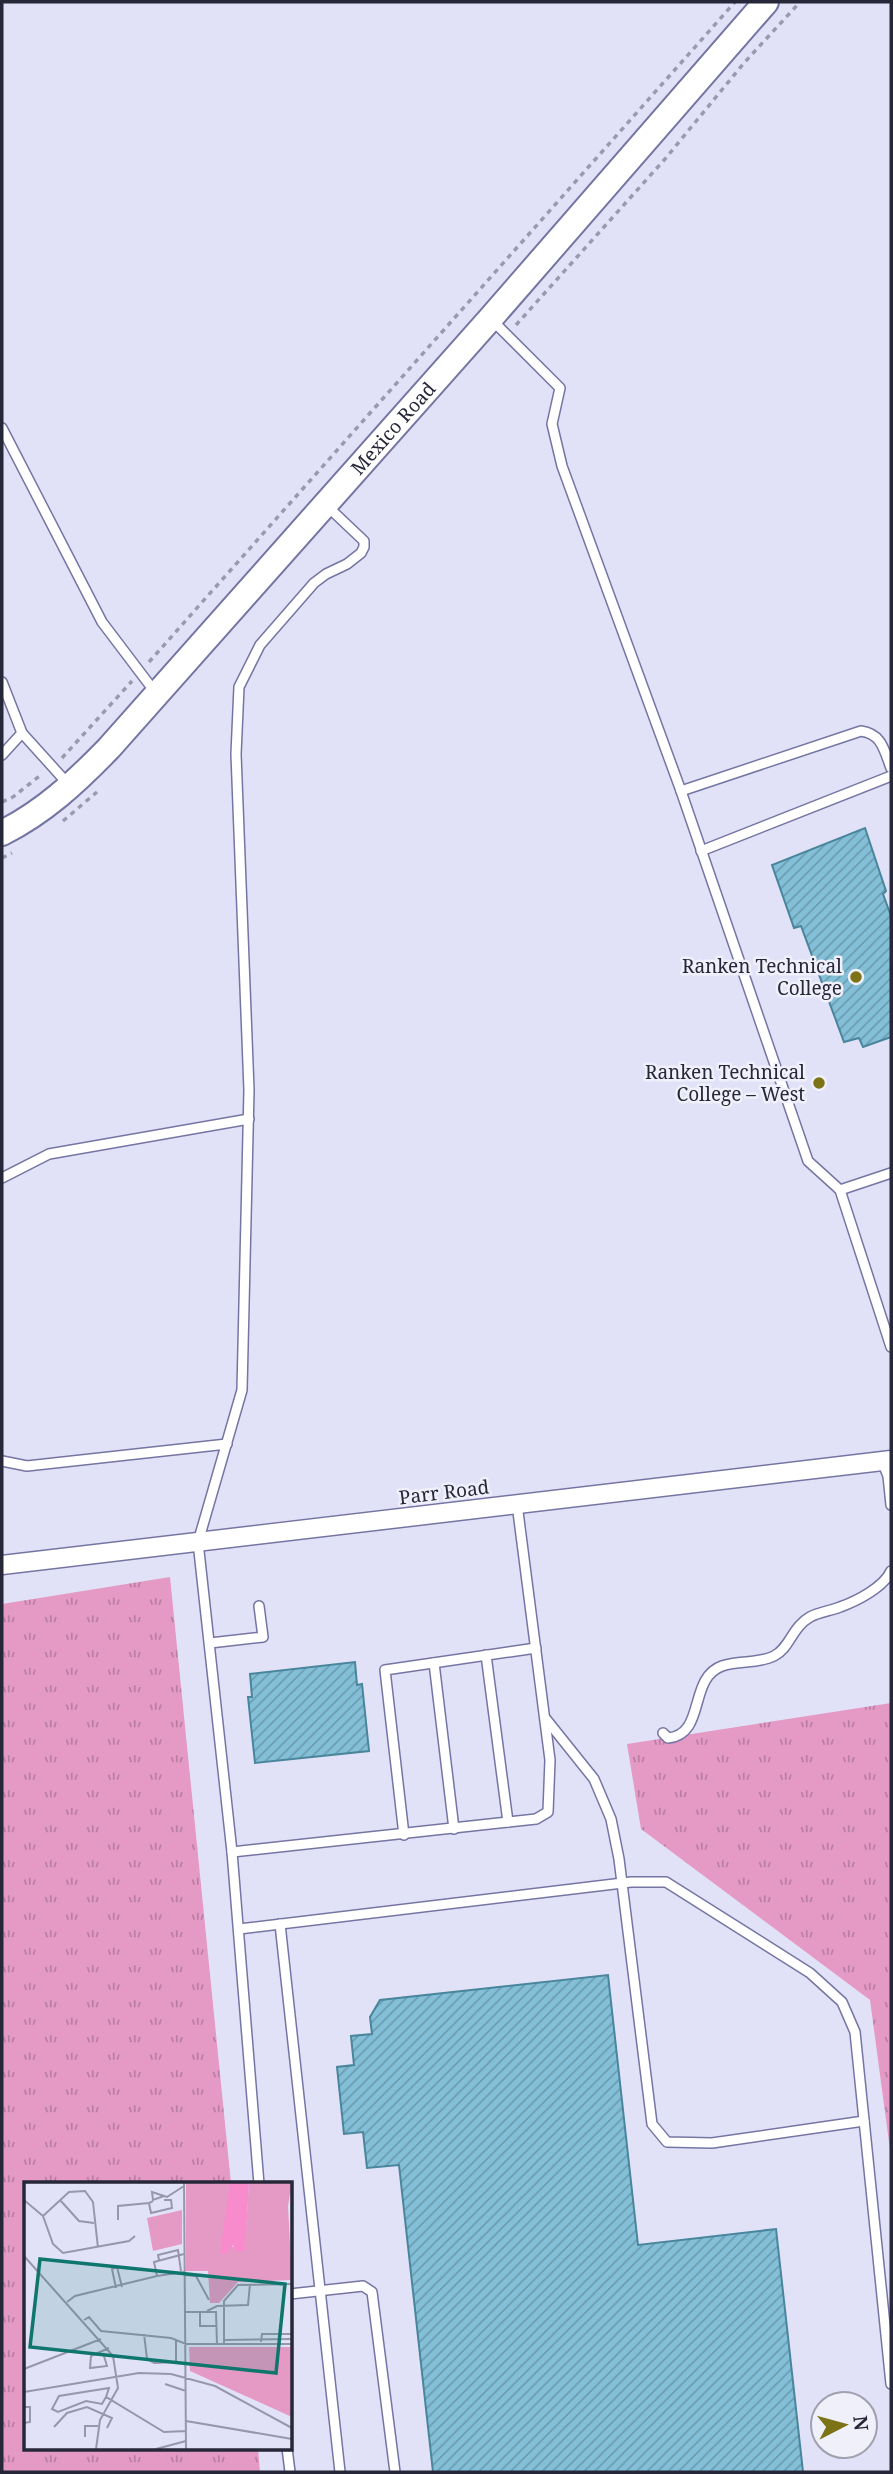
<svg xmlns="http://www.w3.org/2000/svg" width="893" height="2474" font-family="'Noto Serif',serif">
<defs>
<pattern id="grass-tufts" width="24" height="20" patternUnits="userSpaceOnUse" patternTransform="scale(1.75)"><rect width="24" height="20" fill="#e59ac6"/><path d="M3 7l-1-3M5 7V3M7 7l1-3M15 17l-1-3M17 17v-4M19 17l1-3" fill="none" stroke="#ba7ea2"/></pattern>
<pattern id="building-hatch" width="6" height="6" patternUnits="userSpaceOnUse" patternTransform="scale(1.75)"><rect width="6" height="6" fill="#83c0d8"/><path d="M-1 1l2-2M0 6l6-6M5 7l2-2" fill="none" stroke="#6b9cb0"/></pattern>
</defs>
<rect width="100%" height="100%" fill="#e1e2f7"/>
<g fill="url(#grass-tufts)">
<polygon points="170,1577 231,2183 26,2184 26,2448 258,2448 260,2472 2,2472 2,1604"/>
<polygon points="891,1703 891,2157 870,2000 641,1829 627,1744"/>
</g>
<g fill="url(#building-hatch)" stroke="#49859b" stroke-width="2">
<polygon points="865,828 886,891 883,894 891,916 891,1037 863,1047 859,1038 844,1042 801,926 794,928 772,865"/>
<polygon points="355,1662 357,1685 362,1684 369,1751 255,1763 248,1697 252,1697 250,1674"/>
<polygon points="608,1975 638,2245 776,2229 803,2472 433,2472 399,2165 367,2168 363,2132 344,2134 337,2067 354,2065 351,2036 372,2034 370,2017 380,2000"/>
</g>
<g fill="none" stroke-linecap="round" stroke-linejoin="round">
<g stroke="#7575a3" stroke-width="12">
<g id="lane">
<polyline points="492,320 560,388 552,424 562,466 681,791 808,1161 840,1190"/>
<polyline points="2,428 102,622 155,692"/>
<polyline points="326,505 364,541 364,547 361,553 347,564 326,574 314,583 260,645 239,687 236,754 249,1090 242,1390 198,1542 232,1852 508,1822 536,1819 548,1812 550,1760 517,1504"/>
<polyline points="2,682 22,733 68,784"/>
<polyline points="2,755 22,733"/>
<path d="M681,791l180,-60c21,3 23,19 30,37"/>
<polyline points="701,851 891,776"/>
<polyline points="891,1173 840,1190 891,1347"/>
<polyline points="2,1178 49,1154 249,1119"/>
<polyline points="2,1461 27,1466 227,1444"/>
<polyline points="882,1461 888,1476 891,1505"/>
<polyline points="210,1643 263,1637 259,1606"/>
<polyline points="486,1655 508,1822"/>
<polyline points="434,1663 454,1829"/>
<polyline points="546,1719 594,1779 611,1819 619,1859 652,2124 667,2142 712,2143 864,2121"/>
<path d="M663,1733l5,5c38,-3 20,-60 54,-72 17,-6 36,-2 52,-10 16,-8 18,-29 36,-39 9,-5 20,-6 30,-10 17,-6 44,-20 51,-36"/>
<polyline points="404,1835 385,1670 536,1648"/>
<polyline points="232,1852 259,2184"/>
<polyline points="280,1924 340,2472"/>
<polyline points="239,1929 631,1882 666,1882 810,1973 842,2002 855,2032 891,2384"/>
<polyline points="290,2294 363,2286 372,2292 395,2472"/>
<polyline points="287,2448 290,2472"/>
</g>
</g>
<g stroke="#7575a3" stroke-width="21">
<polyline id="street" points="2,1565 891,1460"/>
</g>
<g stroke="#7575a3" stroke-width="28">
<g id="secondary">
<path id="s1" d="M2,833c42,-21 74,-51 107,-85l381,-429 276,-317"/>
</g>
</g>
<g stroke="#999aae" stroke-width="3.5" stroke-dasharray="5 5" stroke-linecap="butt">
<polyline points="516,325 665,159 744,63 800,2"/>
<polyline points="149,662 735,2"/>
<polyline points="62,758 132,681"/>
<polyline points="2,802 13,797 42,774"/>
<polyline points="63,821 97,792"/>
<polyline points="2,858 12,853"/>
</g>
<use href="#lane" stroke="#fff" stroke-width="9"/>
<use href="#street" stroke="#fff" stroke-width="18"/>
<use href="#secondary" stroke="#fff" stroke-width="24"/>
</g>
<g fill="#7b7315" stroke="#f0f0fb" stroke-width="2.5">
<circle cx="856" cy="977" r="7"/>
<circle cx="819" cy="1083" r="7"/>
</g>
<g text-anchor="middle" dominant-baseline="central" stroke-width="5" stroke-linejoin="round" paint-order="stroke">
<g font-size="19" fill="#27273a" stroke="#f0f0fb">
<text stroke="none"><textPath href="#s1" startOffset="565">Mexico Road</textPath></text>
<text transform="translate(444 1492) rotate(-7)">Parr Road</text>
</g>
<g font-size="19" fill="#27273a" stroke="#f0f0fb" text-anchor="end">
<text x="842" y="966">Ranken Technical<tspan x="842" dy="22">College</tspan></text>
<text x="805" y="1072">Ranken Technical<tspan x="805" dy="22">College – West</tspan></text>
</g>
</g>
<g transform="translate(24 2182)">
<rect width="268" height="268" fill="#e1e2f7"/>
<path d="M162,0h44l-1,65 16,-2 4,-63h43l-4,24 4,74 -54,2 -19,21h-9l-2,-32h-22zM158,28v34l-29,7 -6,-33zM165,165h103v70l-102,-46z" fill="#e59ac6"/>
<path d="M206,0h19l-4,69 -9,1 -3,-7 -7,9 -6,-1z" fill="#f78bcc"/>
<path fill="none" stroke="#9797ab" stroke-width="2" d="M160,0l2,267M140,14l-11,4 -1,-8 15,5 17,-11M0,18l19,16 10,28 10,9 66,-12 6,-5M36,18l19,21 15,2M129,19l-4,2 2,10 21,-5 -1,-8h-7M19,34l26,-24 16,-1 8,11 5,46M94,38v-14l31,-3M160,72l-30,8 3,14 28,-4M0,74l89,100 5,32 -18,32 -4,29M135,78l-1,-5 20,-5 3,21M161,93l11,1 13,24M92,106l-4,-19 5,-2 5,20M43,120l8,-6 82,-20M176,129v15h17M183,129l10,-5 31,-1 2,-21M60,138l5,-3 12,14 70,7 15,6h31l-1,-32h-31M120,152l3,25 7,4 22,-1v-22M200,158l68,-1M237,160l1,-8h30M193,162h75M200,162v-43l14,-16 54,-1M79,171l4,13 -17,2 1,-12 18,-8M0,187l77,-30M141,202l21,7M0,210l115,-19 32,1 44,12 77,42M82,215l3,-9 -50,8 -7,13 6,3 28,-11 16,3 4,-7 58,35 22,-1M0,225h6v15l-6,1M162,239l106,18M30,245l13,-14 20,-6 25,11 -5,10M61,255v-11h13M132,267l30,-8"/>
<path fill="#0f766e" fill-opacity="0.15" stroke="#0f766e" stroke-width="3.5" d="M16,77l245,25 -9,89 -246,-26z"/>
<rect width="268" height="268" fill="none" stroke="#27273a" stroke-width="3.5"/>
</g>
<rect width="893" height="2474" fill="none" stroke="#27273a" stroke-width="7"/>
<g transform="translate(844 2425) rotate(84)"><circle r="33" fill="#f0f0fb" stroke="#a0a0ae" stroke-width="2"/>
<path d="M0-5L12 26L0 18L-12 26Z" fill="#7b7315"/>
<text y="-10" font-size="19" font-weight="bold" text-anchor="middle" fill="#27273a">N</text>
</g>
</svg>
